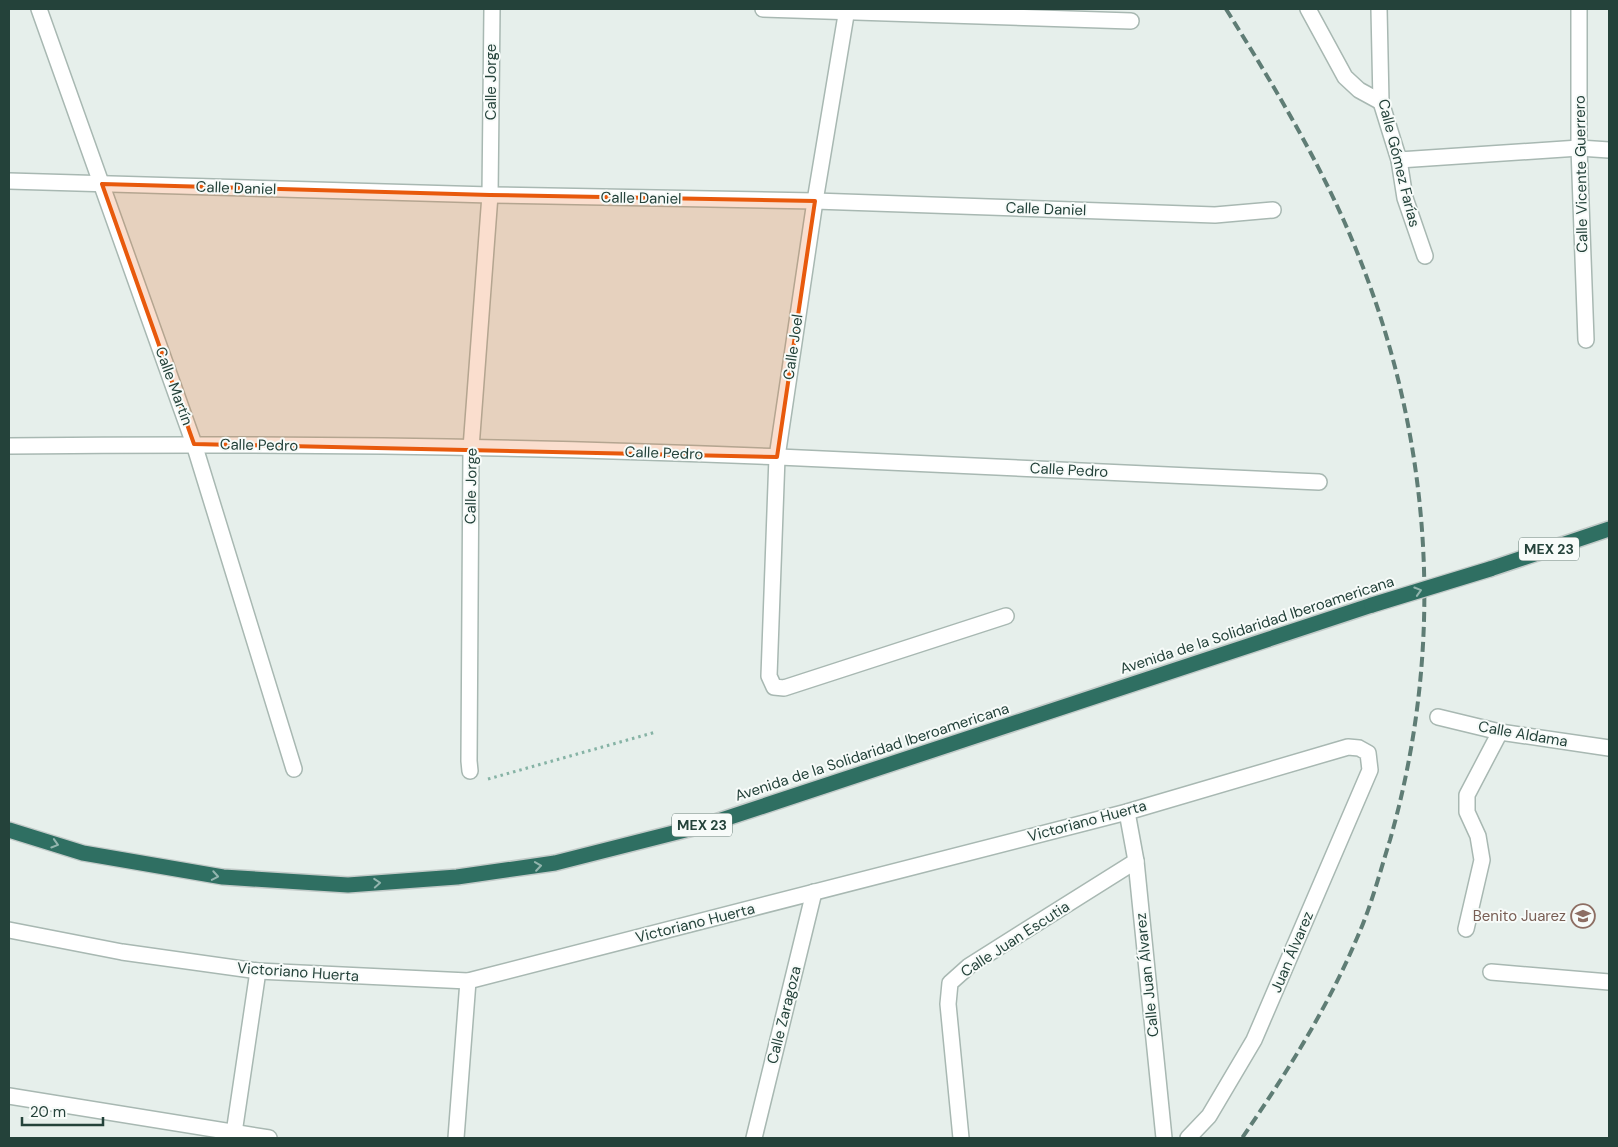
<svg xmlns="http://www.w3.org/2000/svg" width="1618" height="1147" font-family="'DM Sans',sans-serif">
<rect width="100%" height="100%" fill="#e6efeb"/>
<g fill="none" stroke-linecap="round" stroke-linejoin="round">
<g stroke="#a8b8b2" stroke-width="18">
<g id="street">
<polyline points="39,9 194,444 294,769"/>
<polyline points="763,9 1131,21"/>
<polyline points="847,9 815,201 777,457 769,676 774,687 784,688 1006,616"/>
<polyline points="1308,9 1345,77 1359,90 1381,102"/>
<polyline points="1379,9 1381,102 1399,160 1405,198 1425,256"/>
<polyline points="1579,9 1579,148 1586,340"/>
<polyline points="1399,160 1579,148 1609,150"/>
<polyline points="9,181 490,195 815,201 1215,215 1273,210"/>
<path d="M9,446c257,-3 514,0 770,11 180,7 360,16 540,25"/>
<polyline points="1438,717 1500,732 1609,748"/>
<polyline points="470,771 469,761 471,448 490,195 492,9"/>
<polyline points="1127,812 1136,861 1164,1138"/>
<polyline points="1466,929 1482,860 1478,836 1467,812 1467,795 1500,732"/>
<polyline points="9,930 122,952 258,971 468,981 1127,812 1348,747 1359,748 1368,753 1370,770 1254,1040 1209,1116 1188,1138"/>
<polyline points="1491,972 1609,982"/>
<polyline points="9,1096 269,1138"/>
<polyline points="234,1133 258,971"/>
<polyline points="456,1138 468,981"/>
<polyline points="754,1138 814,892"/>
<polyline points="961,1138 948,1004 950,983 969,966 1136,861"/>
</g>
</g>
<g stroke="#c2cac8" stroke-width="18">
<g id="highway">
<polyline points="1490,569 1609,529"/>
<polyline points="9,830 83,853 223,877 348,885 457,877 555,863 709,824 1372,605"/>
</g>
</g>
<polyline stroke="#86b3a5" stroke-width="3" stroke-dasharray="2.5 4" stroke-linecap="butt" points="488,779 656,732"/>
<use href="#street" stroke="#fff" stroke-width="15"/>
<use href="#highway" stroke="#2f6f62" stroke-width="15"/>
<path stroke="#5f7d75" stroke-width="4" stroke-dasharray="10 5" stroke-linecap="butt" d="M1226,9c43,69 85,138 118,212 87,197 105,412 46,619 -10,32 -19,67 -33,98 -30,71 -71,136 -115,200"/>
<g stroke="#c2cac8" stroke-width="18" stroke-linecap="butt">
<polyline id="highway-bridge" points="1372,605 1490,569"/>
</g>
<use href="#highway-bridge" stroke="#2f6f62" stroke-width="15"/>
</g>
<defs><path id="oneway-chevron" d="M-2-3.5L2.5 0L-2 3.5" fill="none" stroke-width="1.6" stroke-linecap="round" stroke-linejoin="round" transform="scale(1.25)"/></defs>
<g stroke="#93b5ae">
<use href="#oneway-chevron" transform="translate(1418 591) rotate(-17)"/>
<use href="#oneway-chevron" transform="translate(55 844) rotate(17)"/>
<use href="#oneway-chevron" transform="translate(538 866) rotate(-8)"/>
<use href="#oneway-chevron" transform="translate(215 876) rotate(10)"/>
<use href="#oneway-chevron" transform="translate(377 883) rotate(-4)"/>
</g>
<path fill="#e8590c" fill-opacity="0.2" stroke="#e8590c" stroke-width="4" stroke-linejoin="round" d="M102,184l388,11 325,6 -38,256 -583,-13z"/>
<defs>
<g id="school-ring" transform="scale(1.25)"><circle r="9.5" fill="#f7fbf9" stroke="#8d6e63" stroke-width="1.5"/><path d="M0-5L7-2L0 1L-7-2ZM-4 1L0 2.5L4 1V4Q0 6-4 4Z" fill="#8d6e63"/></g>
</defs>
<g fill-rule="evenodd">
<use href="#school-ring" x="1583" y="916"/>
</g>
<g text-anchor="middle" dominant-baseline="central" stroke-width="4" stroke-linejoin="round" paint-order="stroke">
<g fill="#f7fbf9" stroke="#637a73" stroke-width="1">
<rect x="1519" y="537.5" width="60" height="23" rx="4"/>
<rect x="672" y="813.5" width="60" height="23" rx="4"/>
</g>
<g font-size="14" font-weight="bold" fill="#24423a">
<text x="1549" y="549">MEX 23</text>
<text x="702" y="825">MEX 23</text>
</g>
<g font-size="15" fill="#24423a" stroke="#f7fbf9">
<text transform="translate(491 82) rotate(-90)">Calle Jorge</text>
<text transform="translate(1399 163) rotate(76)">Calle Gómez Farías</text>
<text transform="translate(1581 174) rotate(-91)">Calle Vicente Guerrero</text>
<text transform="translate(236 188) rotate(2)">Calle Daniel</text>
<text transform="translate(641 198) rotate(1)">Calle Daniel</text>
<text transform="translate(1046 209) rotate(2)">Calle Daniel</text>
<text transform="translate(793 347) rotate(-82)">Calle Joel</text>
<text transform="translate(174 386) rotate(70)">Calle Martín</text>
<text transform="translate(259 445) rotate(1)">Calle Pedro</text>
<text transform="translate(664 453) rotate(2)">Calle Pedro</text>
<text transform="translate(1069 470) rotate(3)">Calle Pedro</text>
<text transform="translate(471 486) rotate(-89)">Calle Jorge</text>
<text transform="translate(1257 625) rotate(-18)">Avenida de la Solidaridad Iberoamericana</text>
<text transform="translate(1523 734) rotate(10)">Calle Aldama</text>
<text transform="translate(872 752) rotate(-18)">Avenida de la Solidaridad Iberoamericana</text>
<text transform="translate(1087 821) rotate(-15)">Victoriano Huerta</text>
<text transform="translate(695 923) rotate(-14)">Victoriano Huerta</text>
<text transform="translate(1015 939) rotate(-33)">Calle Juan Escutia</text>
<text transform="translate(1292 952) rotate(-67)">Juan Álvarez</text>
<text transform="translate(298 972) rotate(4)">Victoriano Huerta</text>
<text transform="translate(1147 975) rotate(-96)">Calle Juan Álvarez</text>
<text transform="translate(784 1015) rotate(-76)">Calle Zaragoza</text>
</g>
<g font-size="15" fill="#785e54" stroke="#f7fbf9" text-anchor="end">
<text x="1566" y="916">Benito Juarez</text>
</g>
</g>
<rect width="1618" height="1147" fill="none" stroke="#24423a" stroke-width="20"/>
<path d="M22 1117v8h81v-8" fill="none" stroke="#24423a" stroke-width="2.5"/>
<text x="30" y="1117" font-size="15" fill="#24423a" stroke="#f7fbf9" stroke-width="4" paint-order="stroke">20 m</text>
</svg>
